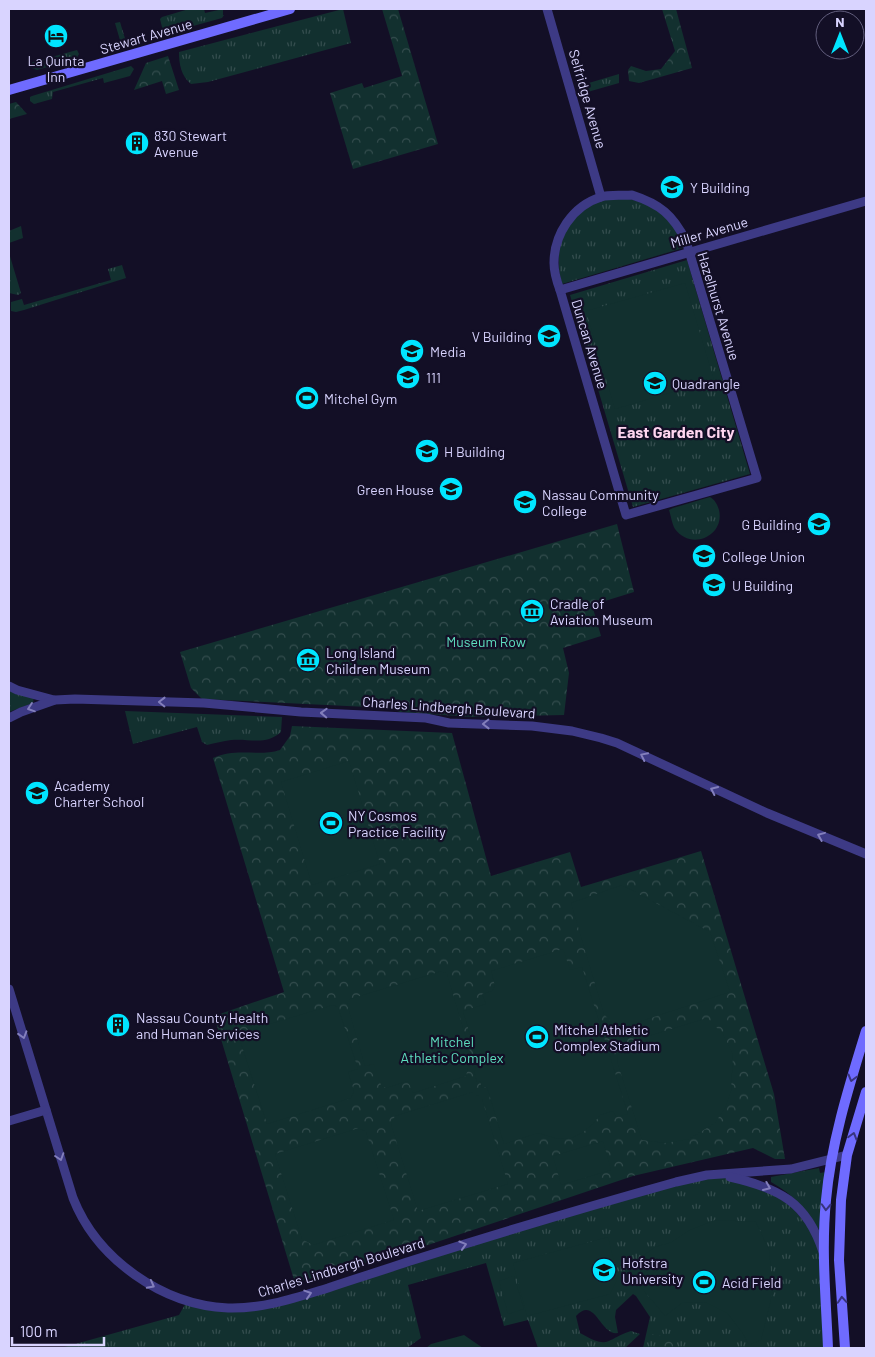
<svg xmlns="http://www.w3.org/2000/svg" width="875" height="1357" font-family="Barlow,sans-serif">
<defs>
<pattern id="grass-tufts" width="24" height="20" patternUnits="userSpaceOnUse" patternTransform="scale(1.25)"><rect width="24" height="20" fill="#12302f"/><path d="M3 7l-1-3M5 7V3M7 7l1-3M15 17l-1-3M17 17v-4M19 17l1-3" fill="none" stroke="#344d4e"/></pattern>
<pattern id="forest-crowns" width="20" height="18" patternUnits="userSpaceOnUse" patternTransform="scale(1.25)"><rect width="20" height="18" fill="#12302f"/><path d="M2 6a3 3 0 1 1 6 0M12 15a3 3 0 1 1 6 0" fill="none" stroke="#344d4e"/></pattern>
</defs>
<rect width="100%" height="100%" fill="#130f26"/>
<g fill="url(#grass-tufts)">
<polygon points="189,9 204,9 205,13 223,9 223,15 224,15 222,18 168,33 163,31 160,19 162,17"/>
<path d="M343,9l8,34 -143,39 -17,2c-10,-8 -12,-20 -12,-32z"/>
<polygon points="120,22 127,45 122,47 115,23"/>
<polygon points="77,50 79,54 76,59 37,70 29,67 30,63"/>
<polygon points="131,66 134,69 130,76 104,83 103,78 53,92 52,99 34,104 30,101 30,97 32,96"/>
<polygon points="619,74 619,83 584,93 579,84 581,82 582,85"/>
<path d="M622,198c34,5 50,17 61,50l-121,36c-10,-37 3,-70 41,-84 6,-2 13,-2 19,-2z"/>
<polygon points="21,226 23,238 9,243 9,231"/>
<polygon points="9,253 21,293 18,295 9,293"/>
<polygon points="687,260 750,474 633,507 570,295"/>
<polygon points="122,265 126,278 24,310 16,312 11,311 11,302 22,299 24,305 111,280 108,269"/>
<path d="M710,497c5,3 7,7 9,13 6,26 -28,41 -44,19 -3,-5 -4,-13 -6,-19l4,-2z"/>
<polygon points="9,690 34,697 33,703 9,712"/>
<path d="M125,711l157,6 -1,15c-16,14 -31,6 -50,8 -8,1 -16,3 -24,5l-5,-3 -5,-15 -64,17z"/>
<path d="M819,1168l1,5 6,-1 -5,61c-13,-22 -27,-38 -50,-51v-5z"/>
<path d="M720,1175l63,21 35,43 10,107 -9,2h-176l7,-31 -14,-21 -3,-2 -17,16 -1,7 3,16c-18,3 -23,-38 -42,-17l4,17c30,17 24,7 51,-2l9,3 -15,14h-87l-10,-28 -24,6 -18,-63 -78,22 13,53 -14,10h-346l118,-33 8,-14 73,6 340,-104z"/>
</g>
<g fill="url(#forest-crowns)">
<polygon points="382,9 398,9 438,144 353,169 330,93 362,83 364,88 402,76"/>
<polygon points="662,9 676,9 692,68 639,83 629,81 628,70 631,66 646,71 661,69 675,51"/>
<polygon points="168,56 179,90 166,94 162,81 134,90 146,63"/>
<polygon points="16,102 27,114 9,119 9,104"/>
<polygon points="617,524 634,592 592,605 601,636 563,648 569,673 564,715 472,717 400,712 388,708 202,699 191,688 180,652"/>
<path d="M292,726l160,7 39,143 79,-24 11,35 120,-36 73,243 11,65h-10l-22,-11 -120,28 -208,70 -130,37 -81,-267 70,-24 -71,-234c24,-11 45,-1 67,-8l10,-14z"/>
<path d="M652,1334c11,1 19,4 24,14h-11l-1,-3z"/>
</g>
<g fill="#12302f">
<polygon points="685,283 714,380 615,409 586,311"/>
<polygon points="349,761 380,864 312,885 281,782"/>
<polygon points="622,885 710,932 730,992 626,1026 613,1024 604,1014 571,903"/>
<polygon points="563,949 570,970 582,967 628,1114 616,1117 613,1111 600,1115 593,1124 582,1133 571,1138 558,1139 538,1133 504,1144 487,1087 482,1088 480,1081 477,1082 474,1071 476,1070 474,1064 478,1062 463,1011 486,1004 482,994 492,991 495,986 491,971"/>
<polygon points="442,971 447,974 471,1055 466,1076 413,1093 408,1081 386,1088 381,1085 374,1064 365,1066 347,1004 350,999"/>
<polygon points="333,1005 338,1007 358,1069 348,1072 354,1091 351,1098 267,1124 239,1037 240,1033"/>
<polygon points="707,1018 723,1034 733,1055 731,1091 725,1108 715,1123 689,1139 665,1143 642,1140 617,1061 619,1049 629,1042"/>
<polygon points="473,1092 482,1099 508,1184 418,1211 391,1124 395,1116"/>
<polygon points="359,1128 366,1132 394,1220 313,1245 302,1239 275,1154"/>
<polygon points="603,1141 611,1170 561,1185 553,1156"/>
<polygon points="715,1220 756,1222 769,1250 773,1291 761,1340 749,1345 742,1332 727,1313 705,1302 682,1303 665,1316 629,1273 636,1261 655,1247 672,1242 690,1230"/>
<polygon points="608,1237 618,1278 610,1294 527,1316 513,1263"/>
<polygon points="514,1276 524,1309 508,1314 499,1281"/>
<polygon points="464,1335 483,1348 426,1348 431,1344"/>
</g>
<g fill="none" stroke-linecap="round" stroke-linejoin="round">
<g stroke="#3d3a85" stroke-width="9">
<polyline points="547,9 601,197"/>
<path d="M632,195c28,9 41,20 54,46l71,237 -131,37 -66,-225c-3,-8 -6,-17 -6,-27 0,-28 18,-57 47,-66 9,-3 22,-1 31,-2z"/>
<polyline points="560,290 866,201"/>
<polyline points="9,686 17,690 54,700"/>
<polyline points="9,718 21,712 55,700 75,699 204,703 301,712 426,718 449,723 532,726 572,731 601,738 617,743 767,813 866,854"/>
<path d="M9,989l64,209c24,61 89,107 155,110 35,1 67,-10 100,-20 26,-9 53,-17 79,-26 89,-28 179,-55 269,-80l31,-7 84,-6 56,-14"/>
<polyline points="9,1121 46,1110"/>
<path d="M730,1177c49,11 77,25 93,75"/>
</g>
<g stroke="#6f6bff" stroke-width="10">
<polyline points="9,90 290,9"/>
<path d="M828,1348c-2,-49 -7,-98 -2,-148 5,-57 23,-114 40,-169"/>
<polyline points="845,1348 839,1260 841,1200 847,1155 866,1092"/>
</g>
</g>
<defs><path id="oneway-chevron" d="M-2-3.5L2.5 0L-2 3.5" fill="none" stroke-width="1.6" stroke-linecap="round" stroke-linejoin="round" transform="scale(1.25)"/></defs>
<g stroke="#837fbc">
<use href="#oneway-chevron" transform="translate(162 702) rotate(-179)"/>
<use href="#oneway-chevron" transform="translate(31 708) rotate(161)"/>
<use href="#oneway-chevron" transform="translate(324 713) rotate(-178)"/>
<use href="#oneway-chevron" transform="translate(486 724) rotate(179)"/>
<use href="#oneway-chevron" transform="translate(644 756) rotate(-154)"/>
<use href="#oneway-chevron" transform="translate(714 790) rotate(-155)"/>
<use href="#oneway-chevron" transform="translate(821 836) rotate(-158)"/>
<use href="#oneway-chevron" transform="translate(23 1035) rotate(73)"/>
<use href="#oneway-chevron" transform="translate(60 1157) rotate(72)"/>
<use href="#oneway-chevron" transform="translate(767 1187) rotate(23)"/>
<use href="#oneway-chevron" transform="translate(463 1245) rotate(-17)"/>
<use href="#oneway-chevron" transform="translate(151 1285) rotate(28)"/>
<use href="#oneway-chevron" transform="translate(308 1294) rotate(-18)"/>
</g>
<g stroke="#38347d">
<use href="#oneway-chevron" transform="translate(852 1078) rotate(105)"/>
<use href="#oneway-chevron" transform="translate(853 1136) rotate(-74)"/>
<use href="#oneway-chevron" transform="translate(826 1207) rotate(93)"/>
<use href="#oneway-chevron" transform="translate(842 1300) rotate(-94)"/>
</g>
<defs>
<g id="hotel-disc" transform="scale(1.25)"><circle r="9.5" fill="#00e5ff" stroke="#130f26"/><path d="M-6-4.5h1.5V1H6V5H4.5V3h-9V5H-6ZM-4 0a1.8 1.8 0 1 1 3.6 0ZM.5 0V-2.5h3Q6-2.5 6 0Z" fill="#111"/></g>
<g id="building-disc" transform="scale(1.25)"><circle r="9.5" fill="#00e5ff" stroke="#130f26"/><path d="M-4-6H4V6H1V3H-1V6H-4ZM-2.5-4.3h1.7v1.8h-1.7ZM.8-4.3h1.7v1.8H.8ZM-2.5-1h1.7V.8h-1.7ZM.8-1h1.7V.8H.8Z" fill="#111"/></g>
<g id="university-disc" transform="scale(1.25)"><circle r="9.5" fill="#00e5ff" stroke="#130f26"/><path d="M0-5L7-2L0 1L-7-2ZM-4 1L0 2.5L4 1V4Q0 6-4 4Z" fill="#111"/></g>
<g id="stadium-disc" transform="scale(1.25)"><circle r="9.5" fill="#00e5ff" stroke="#130f26"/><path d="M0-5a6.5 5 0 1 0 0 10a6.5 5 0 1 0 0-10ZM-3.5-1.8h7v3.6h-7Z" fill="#111"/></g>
<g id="museum-disc" transform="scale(1.25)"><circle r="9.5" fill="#00e5ff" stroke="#130f26"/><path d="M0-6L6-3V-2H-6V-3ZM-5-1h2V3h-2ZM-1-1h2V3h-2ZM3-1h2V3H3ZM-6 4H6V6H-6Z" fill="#111"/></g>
<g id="school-disc" transform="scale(1.25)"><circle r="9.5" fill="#00e5ff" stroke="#130f26"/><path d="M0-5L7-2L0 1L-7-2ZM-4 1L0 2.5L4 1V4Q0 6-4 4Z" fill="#111"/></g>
</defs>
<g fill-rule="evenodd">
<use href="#hotel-disc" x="56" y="36"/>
<use href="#building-disc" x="137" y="143"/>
<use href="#university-disc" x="672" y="187"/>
<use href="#university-disc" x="549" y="336"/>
<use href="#university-disc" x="412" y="351"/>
<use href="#university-disc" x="408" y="377"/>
<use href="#university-disc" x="655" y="383"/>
<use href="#stadium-disc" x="307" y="398"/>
<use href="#university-disc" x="427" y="451"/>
<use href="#university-disc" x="451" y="489"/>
<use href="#university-disc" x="525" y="502"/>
<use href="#university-disc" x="819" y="524"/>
<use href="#university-disc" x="704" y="556"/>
<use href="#university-disc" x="714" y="585"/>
<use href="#museum-disc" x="532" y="611"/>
<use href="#museum-disc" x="308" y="660"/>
<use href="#school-disc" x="37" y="793"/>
<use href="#stadium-disc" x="331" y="823"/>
<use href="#building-disc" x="118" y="1025"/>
<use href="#stadium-disc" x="537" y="1037"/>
<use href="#university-disc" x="604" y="1270"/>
<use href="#stadium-disc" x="704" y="1282"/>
</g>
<g text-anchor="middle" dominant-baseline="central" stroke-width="4.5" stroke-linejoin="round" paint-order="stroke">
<g font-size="14" fill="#d9d4ff" stroke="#130f26">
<text transform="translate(146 36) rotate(-16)">Stewart Avenue</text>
<text transform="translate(588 99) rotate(74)">Selfridge Avenue</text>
<text transform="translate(709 232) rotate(-16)">Miller Avenue</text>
<text transform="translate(719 306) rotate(73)">Hazelhurst Avenue</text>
<text transform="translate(590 344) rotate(73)">Duncan Avenue</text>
<text transform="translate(449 707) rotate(4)">Charles Lindbergh Boulevard</text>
<text transform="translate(341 1267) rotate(-17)">Charles Lindbergh Boulevard</text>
</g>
<g font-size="14" fill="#d9d4ff" stroke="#130f26" text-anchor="start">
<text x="56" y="60" text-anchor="middle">La Quinta<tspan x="56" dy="16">Inn</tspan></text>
<text x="154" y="135">830 Stewart<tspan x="154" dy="16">Avenue</tspan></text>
<text x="690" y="187">Y Building</text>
<text x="532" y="336" text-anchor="end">V Building</text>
<text x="430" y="351">Media</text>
<text x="426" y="377">111</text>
<text x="672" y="383">Quadrangle</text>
<text x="324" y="398">Mitchel Gym</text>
<text x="444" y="451">H Building</text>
<text x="434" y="489" text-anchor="end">Green House</text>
<text x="542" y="494">Nassau Community<tspan x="542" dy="16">College</tspan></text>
<text x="802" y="524" text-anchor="end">G Building</text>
<text x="722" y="556">College Union</text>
<text x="732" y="585">U Building</text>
<text x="550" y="603">Cradle of<tspan x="550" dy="16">Aviation Museum</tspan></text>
<text x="326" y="652">Long Island<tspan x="326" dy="16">Children Museum</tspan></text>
<text x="54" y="785">Academy<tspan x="54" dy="16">Charter School</tspan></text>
<text x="348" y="815">NY Cosmos<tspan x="348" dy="16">Practice Facility</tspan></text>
<text x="136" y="1017">Nassau County Health<tspan x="136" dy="16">and Human Services</tspan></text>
<text x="554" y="1029">Mitchel Athletic<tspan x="554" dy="16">Complex Stadium</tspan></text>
<text x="622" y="1262">Hofstra<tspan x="622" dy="16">University</tspan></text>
<text x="722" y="1282">Acid Field</text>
</g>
<g font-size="14" fill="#5fe0c0" stroke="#130f26">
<text x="486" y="641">Museum Row</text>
<text x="452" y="1041">Mitchel<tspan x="452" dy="16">Athletic Complex</tspan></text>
</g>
<g font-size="16" font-weight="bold" fill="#ffd6f0" stroke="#130f26">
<text x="676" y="431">East Garden City</text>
</g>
</g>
<rect width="875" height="1357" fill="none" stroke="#d9d4ff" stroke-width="20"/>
<g transform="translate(840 35)"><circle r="24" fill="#130f26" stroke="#625e7d"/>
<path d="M0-4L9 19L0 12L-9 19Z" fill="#00e5ff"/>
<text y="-8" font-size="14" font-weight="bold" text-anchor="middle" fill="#d9d4ff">N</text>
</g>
<path d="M12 1337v8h92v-8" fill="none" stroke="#d9d4ff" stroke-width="2.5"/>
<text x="20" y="1337" font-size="15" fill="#d9d4ff" stroke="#130f26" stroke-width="4" paint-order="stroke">100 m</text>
</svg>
